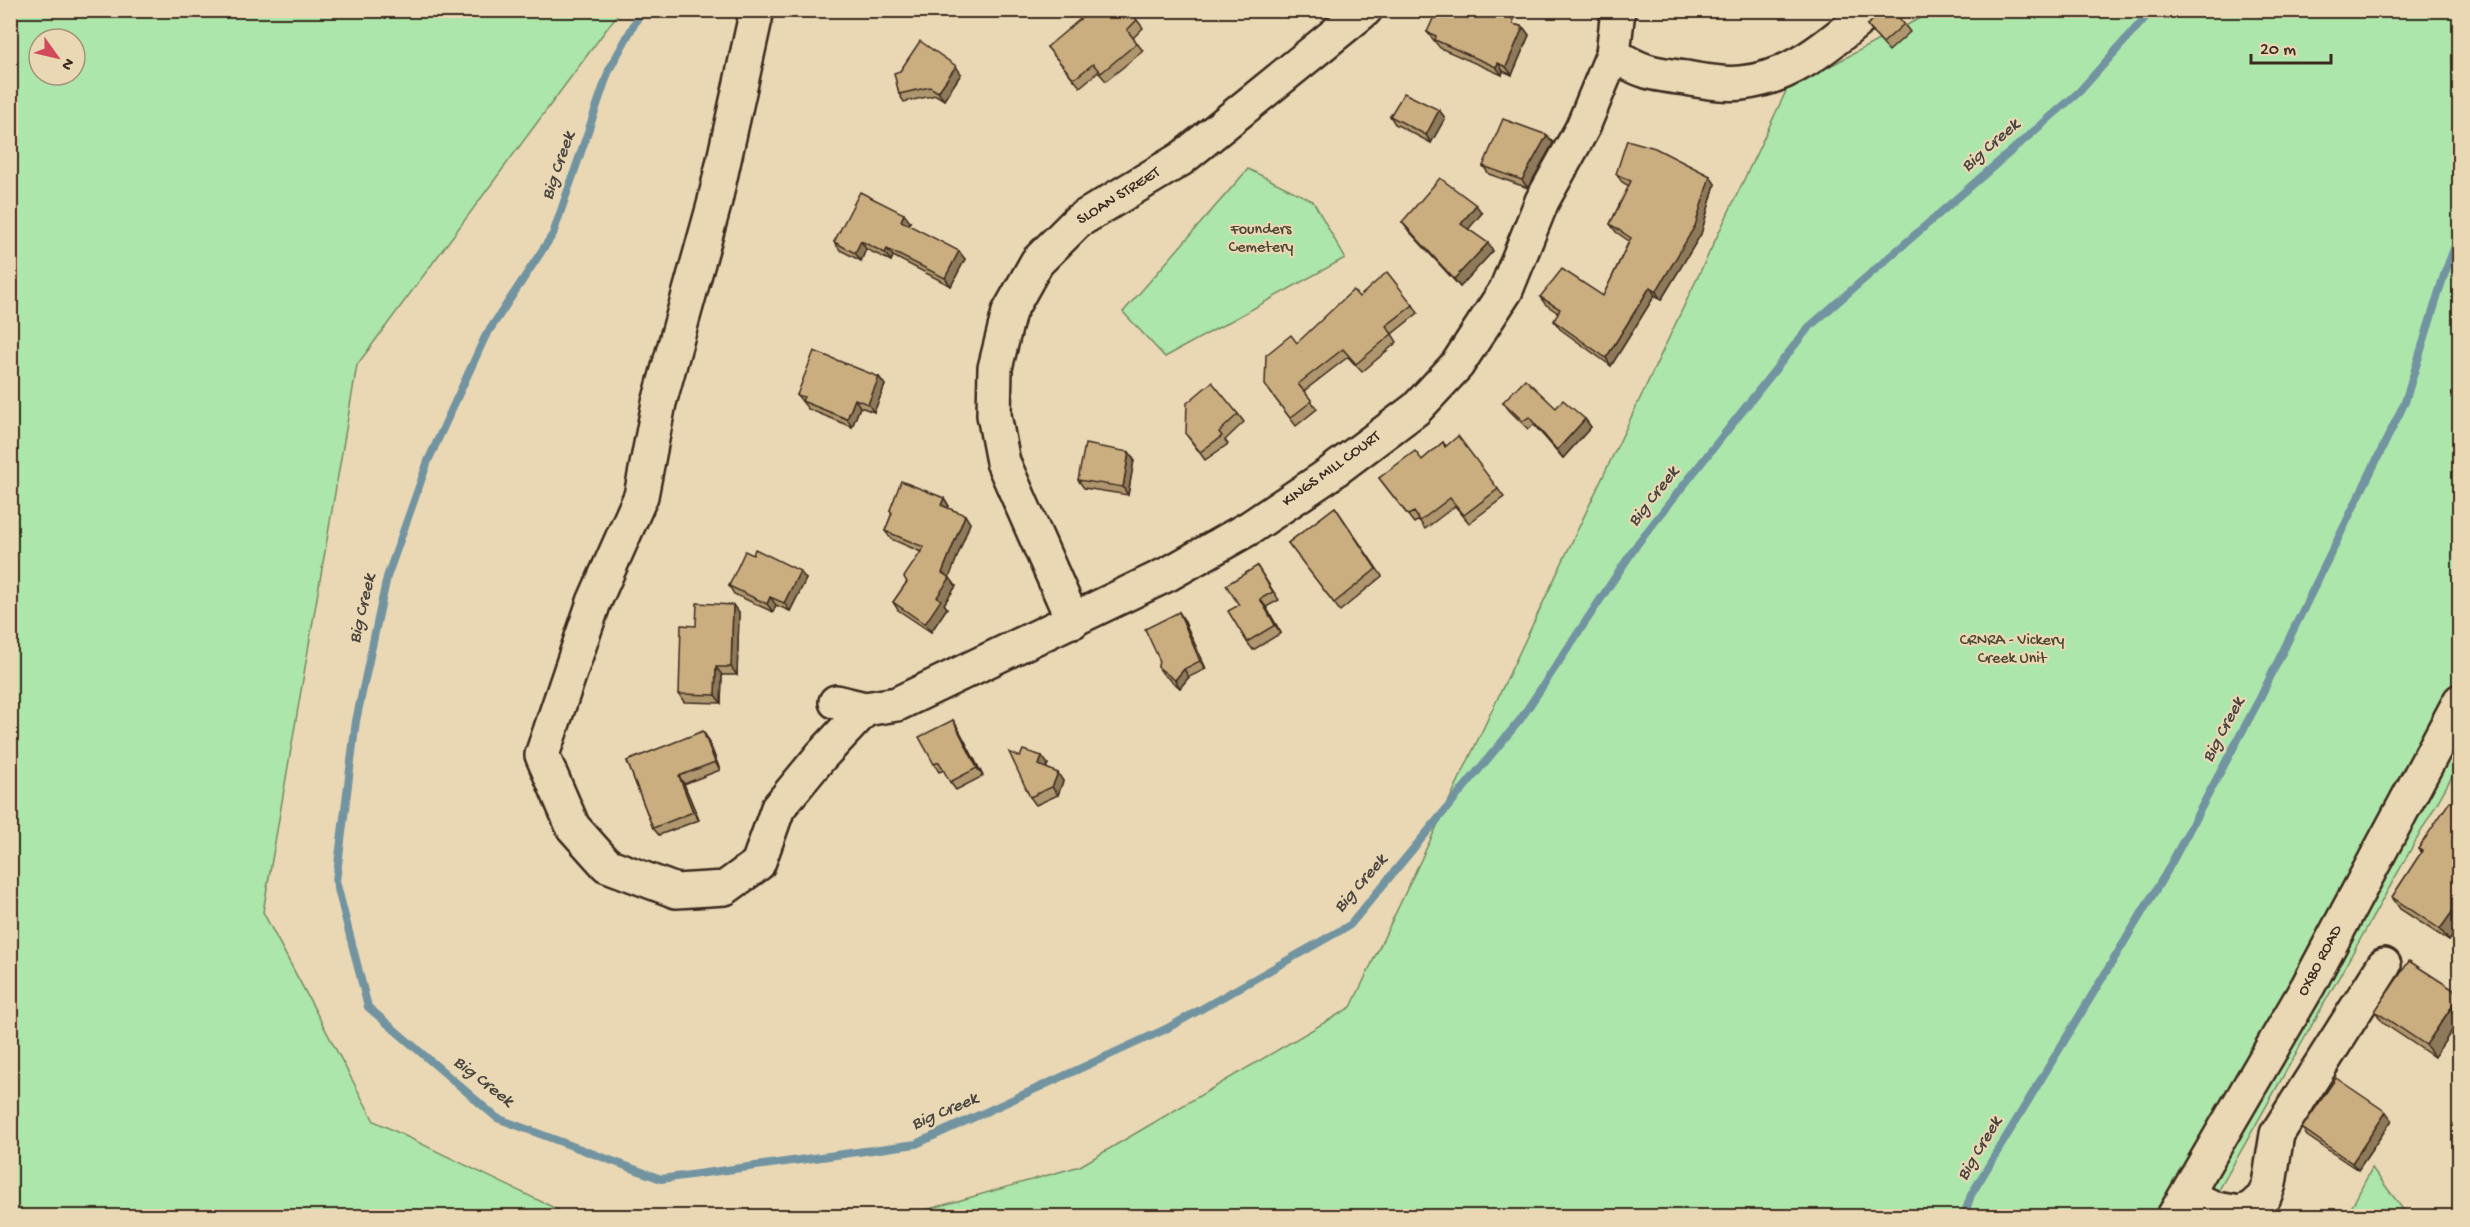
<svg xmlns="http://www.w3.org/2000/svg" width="2470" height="1227" font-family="'Gochi Hand',sans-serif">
<rect width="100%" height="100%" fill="#ead8b5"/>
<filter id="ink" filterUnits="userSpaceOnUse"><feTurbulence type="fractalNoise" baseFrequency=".0167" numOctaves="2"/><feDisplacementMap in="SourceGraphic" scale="12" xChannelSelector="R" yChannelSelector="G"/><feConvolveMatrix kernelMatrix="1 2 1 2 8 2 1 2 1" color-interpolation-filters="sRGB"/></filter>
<g filter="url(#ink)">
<g fill="#ace6ab" stroke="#748864" stroke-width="1.5" fill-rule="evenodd">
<path d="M10,11h610l-263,354 -94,547 111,209 197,95h-560zM39,39h36v36h-36z"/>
<polygon points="1933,11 2459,11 2459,764 2210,1206 2208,1216 905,1216 1080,1166 1351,1007 1787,89"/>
<polygon points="1248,169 1313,201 1345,258 1165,357 1123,312"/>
<polygon points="2372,1168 2408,1216 2347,1216"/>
</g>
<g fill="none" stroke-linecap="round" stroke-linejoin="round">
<g stroke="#7294a1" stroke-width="8">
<polyline points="642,10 609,70 553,234 485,337 428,461 387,577 356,721 336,881 368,1007 497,1118 661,1179 916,1144 1166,1029 1350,925 1520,720 1638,543 1809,327 2079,92 2152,10"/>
<polyline points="1964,1216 1971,1195 2166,873 2258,702 2405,402 2444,275 2460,233"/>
</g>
<g stroke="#3b2a1e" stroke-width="38">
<g id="minor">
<polyline points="757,10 714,205 659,403 641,496 594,602 542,755 573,827 607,865 676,891 725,888 758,864 778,808 821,756 865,709"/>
<path d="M1613,54c27,18 40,20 73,24 17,3 37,7 55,5 53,-5 90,-41 130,-73"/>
<polyline points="1073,621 1003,462 994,415 995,368 1009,312 1037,262 1078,221 1181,159 1365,10"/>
<polyline points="836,702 865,709 897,704 1170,573 1251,527 1324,478 1416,409 1457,365 1506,290 1542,201 1582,129 1613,54 1618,10"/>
<polyline points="2187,1195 2216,1209 2240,1213 2252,1208 2264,1197 2269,1184 2277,1134 2384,965"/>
<polyline points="2174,1216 2308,986 2460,701"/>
</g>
</g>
<use href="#minor" stroke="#ead8b5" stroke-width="33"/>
</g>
<g fill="#af966e" stroke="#3b2a1e" stroke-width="1.5">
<polygon points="1137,20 1143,28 1133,38 1143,51 1106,81 1098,72 1080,87 1047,47"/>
<polygon points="1904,24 1910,32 1889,51 1873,33 1867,25"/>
<polygon points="1517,25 1523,27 1529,35 1512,75 1503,71 1502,75 1440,48 1427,32"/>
<polygon points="961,74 944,100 936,95 904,102 899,94"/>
<polygon points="1439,110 1445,118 1431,143 1395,124 1390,116"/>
<polygon points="1547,135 1553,143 1528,188 1489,174 1483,166"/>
<polygon points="1616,174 1715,184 1701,234 1661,300 1655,295 1611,366 1560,329 1554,321 1558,313 1545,304 1540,297 1603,296 1629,241 1616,232 1610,224 1629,186 1622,182"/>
<polygon points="1482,213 1468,229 1488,243 1493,251 1460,287 1408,230 1402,222"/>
<polygon points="910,222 908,225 965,259 951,286 893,256 891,261 866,249 861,261 840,250 834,242"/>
<polygon points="1359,297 1413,305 1418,313 1392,334 1397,342 1362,372 1348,357 1304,391 1317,409 1296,426 1271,393 1297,343"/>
<polygon points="879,377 885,385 874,412 860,407 852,427 808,409 797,395"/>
<polygon points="1503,402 1556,408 1585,419 1591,427 1563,458 1534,425 1528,429 1509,410"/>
<polygon points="1238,414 1244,422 1225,440 1228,444 1205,460 1186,434"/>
<polygon points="1443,442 1446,446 1498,489 1504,497 1469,523 1455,506 1425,529 1419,520 1414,523 1379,478 1422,460"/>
<polygon points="1129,452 1134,460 1128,495 1084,488 1078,480"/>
<polygon points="944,498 949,506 948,508 970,523 949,577 956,586 944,604 947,608 931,632 898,610 893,602 907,582 921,552 891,539 885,531 892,513 890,510"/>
<polygon points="1335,507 1382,576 1340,611 1288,543"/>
<polygon points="1257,566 1279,600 1266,607 1281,633 1253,650 1247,642 1239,605"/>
<polygon points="806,579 790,611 776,605 773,612 734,594 729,586"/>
<polygon points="1179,612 1184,620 1206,669 1189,677 1180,688 1163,674 1158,667"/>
<polygon points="739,613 737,675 722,675 721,703 684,702 679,694 696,626"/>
<polygon points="953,720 958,728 983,776 956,790 950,782 944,770 939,772 934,764"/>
<polygon points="708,739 720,770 684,784 699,820 659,835 653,828 627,761"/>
<polygon points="1020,757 1048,764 1046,768 1063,781 1058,795 1036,805 1030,797"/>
<polygon points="2460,808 2460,925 2449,941 2400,909 2392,897 2421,853 2418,849"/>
<polygon points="2460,994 2460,1019 2434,1057 2383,1023 2375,1011"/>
<polygon points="2392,1120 2358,1170 2307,1136 2302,1128"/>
</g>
<g fill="#8e7a5a" stroke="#3b2a1e" stroke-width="1.5">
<polygon points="1523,27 1529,35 1512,75 1506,67"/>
<polygon points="1498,63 1503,71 1502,75 1496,67"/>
<polygon points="956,66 961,74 944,100 938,92"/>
<polygon points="1439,110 1445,118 1431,143 1426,135"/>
<polygon points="1547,135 1553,143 1528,188 1522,180"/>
<polygon points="1710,176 1715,184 1701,234 1661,300 1656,292"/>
<polygon points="1476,205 1482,213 1466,232 1461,224"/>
<polygon points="904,214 910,222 906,229 901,221"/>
<polygon points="861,241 866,249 861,261 855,253"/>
<polygon points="1488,243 1493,251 1460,287 1454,279"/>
<polygon points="887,249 893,256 891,261 885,253"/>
<polygon points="959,251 965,259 951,286 945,278"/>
<polygon points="1650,287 1655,295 1611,366 1606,358"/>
<polygon points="879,377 885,385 874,412 868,404"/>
<polygon points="855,399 860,407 852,427 847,419"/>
<polygon points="1585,419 1591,427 1563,458 1557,450"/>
<polygon points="1129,452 1134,460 1128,495 1123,487"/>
<polygon points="944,498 949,506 946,513 941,505"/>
<polygon points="965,515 970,523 948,581 950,578 956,586 944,604 947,608 931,632 925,624 937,597 942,573"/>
<polygon points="800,571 806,579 790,611 784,603"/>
<polygon points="770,597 776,605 773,612 767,604"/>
<polygon points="1260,599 1266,607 1281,633 1275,625"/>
<polygon points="733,605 739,613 737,675 731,667"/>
<polygon points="1179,612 1184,620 1206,669 1200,661"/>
<polygon points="716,667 722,675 721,703 715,695"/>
<polygon points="1184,669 1189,677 1180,688 1175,680"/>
<polygon points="953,720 958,728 983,776 977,768"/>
<polygon points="703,731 708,739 720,770 715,762"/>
<polygon points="1042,756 1048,764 1044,773 1039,765"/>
<polygon points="1058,773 1063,781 1058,795 1052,787"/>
<polygon points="679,776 684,784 699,820 693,812"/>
<polygon points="2460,901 2460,925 2449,941 2440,929"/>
<polygon points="2460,995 2460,1019 2434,1057 2426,1045"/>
<polygon points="2386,1112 2392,1120 2358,1170 2352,1163"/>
</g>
<g fill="#cbae80" stroke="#3b2a1e" stroke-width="1.5">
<polygon points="1091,10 1129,10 1137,20 1127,30 1137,43 1101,73 1093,64 1074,79 1047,47"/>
<polygon points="1437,10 1492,10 1513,19 1513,24 1523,27 1506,67 1498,63 1496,67 1435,40 1436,36 1427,32"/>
<polygon points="1881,10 1893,10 1904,24 1883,43 1867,25 1878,16"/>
<polygon points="920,41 956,66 938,92 930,87 899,94 894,73 900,71"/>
<polygon points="1404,93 1439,110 1426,135 1390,116"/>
<polygon points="1503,119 1547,135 1522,180 1483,166"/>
<polygon points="1627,140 1655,148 1710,176 1695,226 1656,292 1650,287 1606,358 1554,321 1560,309 1540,297 1562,269 1603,296 1631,238 1610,224 1631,181 1616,174"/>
<polygon points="1440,178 1476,205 1461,224 1488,243 1454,279 1402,222"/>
<polygon points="860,192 904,214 901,221 959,251 945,278 887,249 885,253 861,241 855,253 834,242"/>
<polygon points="1387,272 1413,305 1386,326 1392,334 1356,364 1343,349 1298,384 1312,401 1290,418 1265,385 1266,355 1291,335 1297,343 1353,290 1359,297"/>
<polygon points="814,351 879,377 868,404 855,399 847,419 802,401 804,397 797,395"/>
<polygon points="1525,379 1556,408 1563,400 1585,419 1557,450 1529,417 1523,421 1503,402"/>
<polygon points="1212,382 1238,414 1219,432 1222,436 1200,452 1186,434 1187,403"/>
<polygon points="1458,436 1498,489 1464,515 1450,498 1420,521 1414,512 1408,515 1379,478 1415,451 1422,460 1443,442 1445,447"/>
<polygon points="1085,444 1129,452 1123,487 1078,480"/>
<polygon points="901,481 944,498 941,505 965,515 942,573 950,578 937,597 941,600 925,624 893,602 907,582 904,577 924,547 885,531 892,513 890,510"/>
<polygon points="1335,507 1376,569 1334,603 1288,543"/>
<polygon points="755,549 800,571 784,603 770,597 767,604 729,586 745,551 753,555"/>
<polygon points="1257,566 1273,592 1260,599 1275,625 1247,642 1228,611 1239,605 1226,585"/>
<polygon points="697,603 733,605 731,667 716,667 715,695 679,694 681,625 696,626"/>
<polygon points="1179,612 1200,661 1184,669 1175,680 1158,667 1159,659 1145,629"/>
<polygon points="953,720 977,768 950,782 939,762 934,764 919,737"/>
<polygon points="703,731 715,762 679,776 693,812 653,828 627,761"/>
<polygon points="1023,750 1042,756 1039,765 1058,773 1052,787 1030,797 1009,752 1020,757"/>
<polygon points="2450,801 2460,808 2460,901 2440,929 2392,897 2422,851 2418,849"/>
<polygon points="2409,961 2460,994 2426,1045 2375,1011"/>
<polygon points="2336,1078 2386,1112 2352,1163 2302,1128"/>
</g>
</g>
<g text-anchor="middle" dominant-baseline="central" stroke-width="4.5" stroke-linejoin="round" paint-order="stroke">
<g font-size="16" fill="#3b2a1e" stroke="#ead8b5">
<text transform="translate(1119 197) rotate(-32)">SLOAN STREET</text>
<text transform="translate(1332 470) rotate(-36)">KINGS MILL COURT</text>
<text transform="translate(2321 961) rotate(-62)">OXBO ROAD</text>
</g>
<g font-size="16" fill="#4c4633" stroke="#ead8b5">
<text x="1261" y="230">Founders<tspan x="1261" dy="18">Cemetery</tspan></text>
<text x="2012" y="641">CRNRA - Vickery<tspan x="2012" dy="18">Creek Unit</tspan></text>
</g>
<g font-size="18" font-style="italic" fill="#49443f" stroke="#ead8b5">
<text transform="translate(1991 146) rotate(-41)">Big Creek</text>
<text transform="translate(559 166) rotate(-71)">Big Creek</text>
<text transform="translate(1654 497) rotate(-52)">Big Creek</text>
<text transform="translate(363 609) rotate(-77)">Big Creek</text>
<text transform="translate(2224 730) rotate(-62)">Big Creek</text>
<text transform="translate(1361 884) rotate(-49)">Big Creek</text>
<text transform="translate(483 1082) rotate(38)">Big Creek</text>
<text transform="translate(945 1112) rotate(-23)">Big Creek</text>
<text transform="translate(1980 1149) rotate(-59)">Big Creek</text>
</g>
</g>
<rect width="2470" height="1227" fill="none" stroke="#ead8b5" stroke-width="36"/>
<rect x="18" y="18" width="2434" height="1191" fill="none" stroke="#3b2a1e" stroke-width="2" filter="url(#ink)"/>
<g transform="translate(57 57) rotate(124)"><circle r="28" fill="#ead8b5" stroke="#a49279" stroke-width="1.5"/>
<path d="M0-4.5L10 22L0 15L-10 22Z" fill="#d1495b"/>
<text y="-9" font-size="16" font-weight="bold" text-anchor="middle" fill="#3b2a1e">N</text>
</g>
<path d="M2251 54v9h80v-9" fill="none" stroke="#3b2a1e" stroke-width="3"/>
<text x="2260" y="54" font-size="18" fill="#3b2a1e" stroke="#ead8b5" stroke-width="4.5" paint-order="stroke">20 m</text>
</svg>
